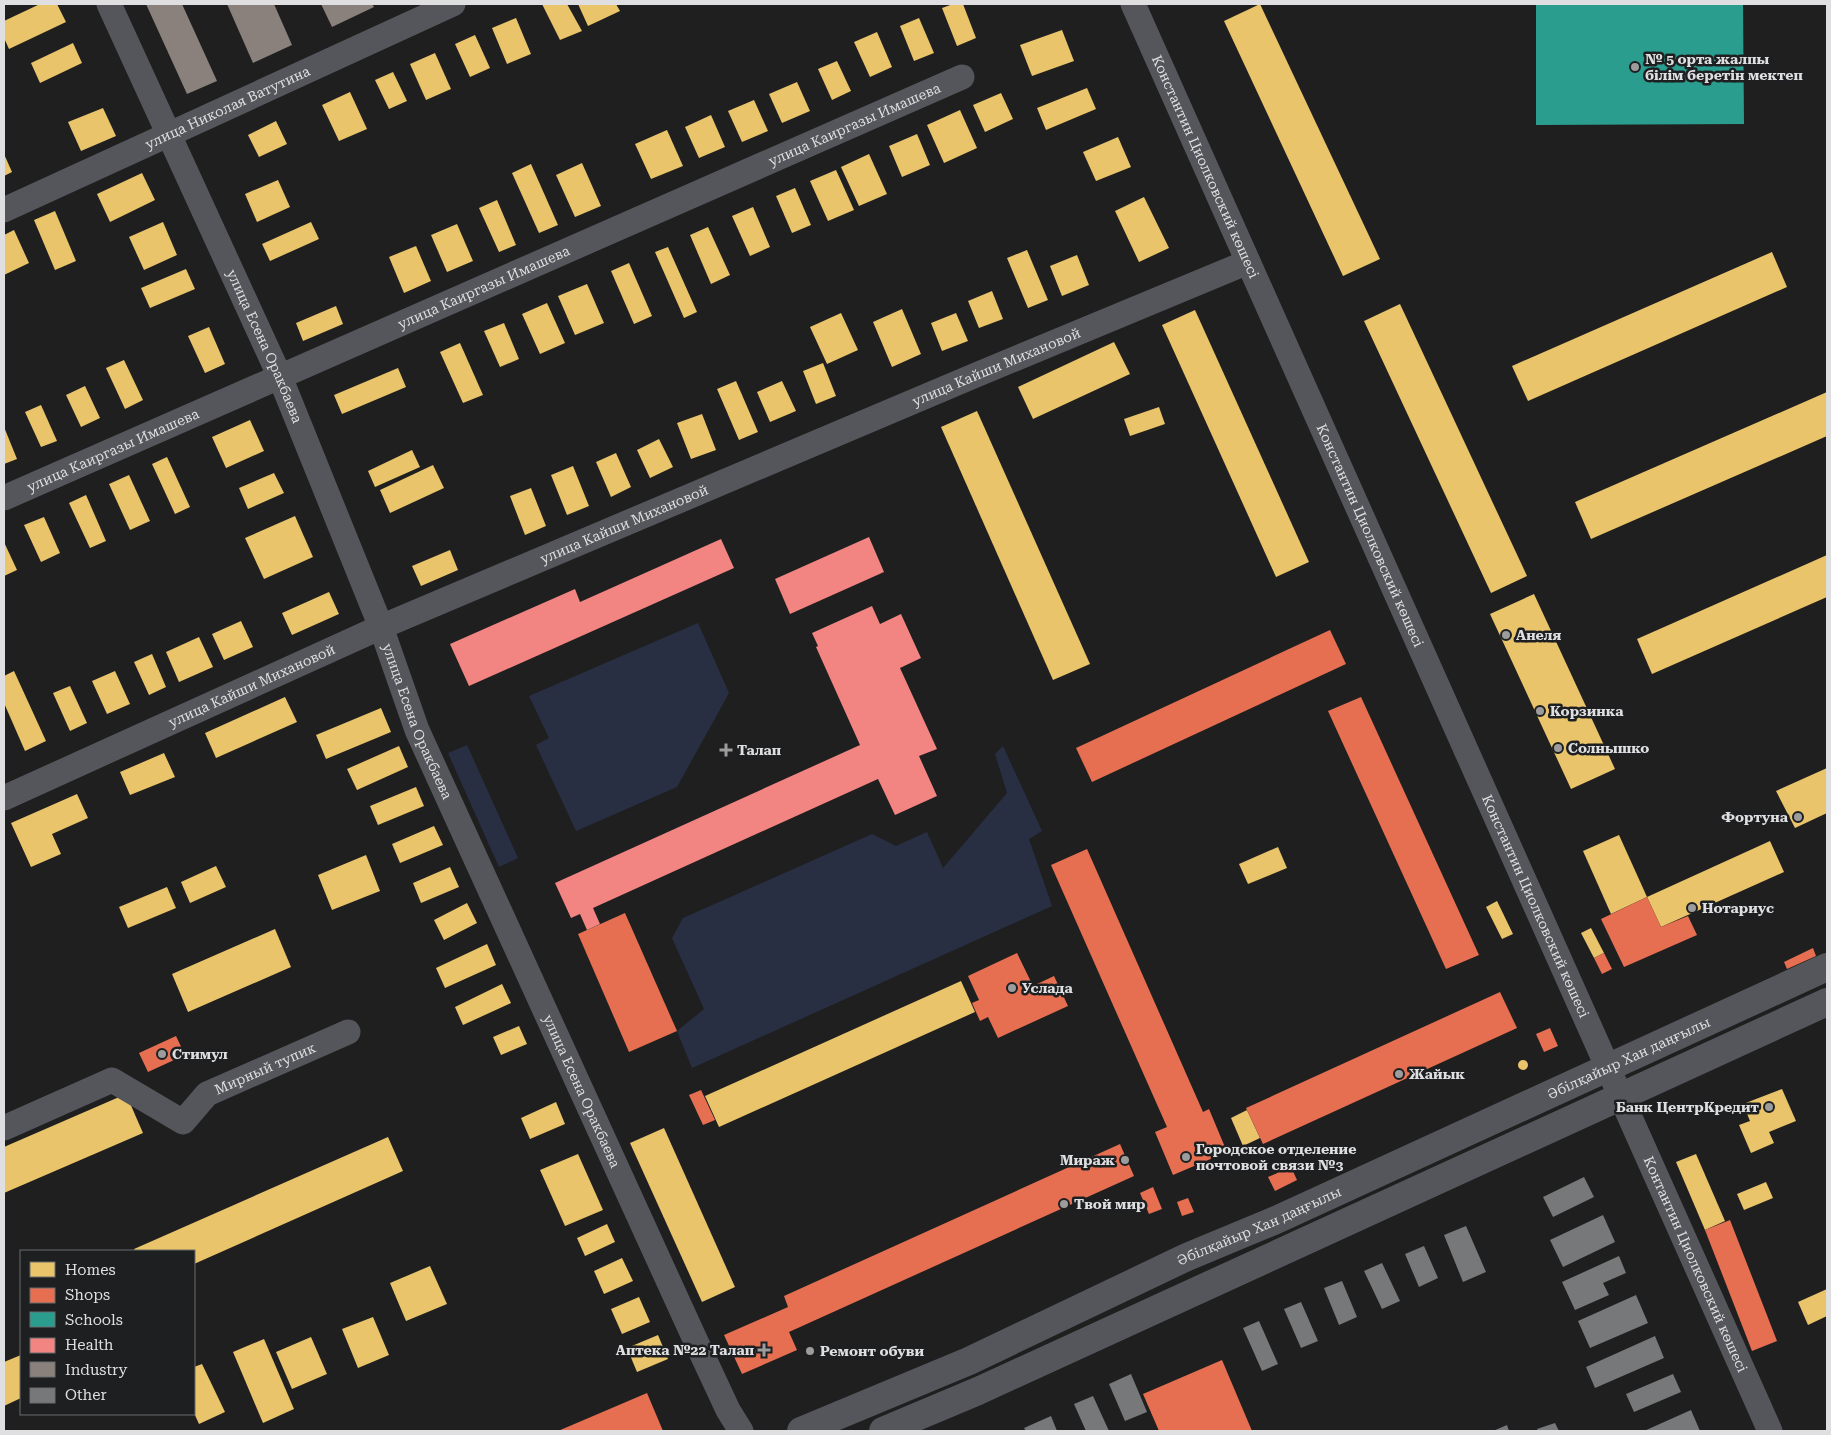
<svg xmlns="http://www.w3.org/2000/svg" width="1831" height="1435" font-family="'Roboto Serif',serif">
<rect width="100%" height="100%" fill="#1f1f20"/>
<g fill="#292f43">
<polygon points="698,623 729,693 677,787 576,831 536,745 549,738 529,696"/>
<polygon points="467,745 518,858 499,867 448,753"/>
<polygon points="1003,746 1042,831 1029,839 1052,906 692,1068 677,1031 704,1009 672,938 683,918 872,834 896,846 927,832 943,868 1007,793 995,754"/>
</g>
<g fill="#e9c46a">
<polygon points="40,4 57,4 66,22 9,49 4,38 4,21"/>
<polygon points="542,4 567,4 582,31 560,40"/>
<polygon points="578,4 616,4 620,11 588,26"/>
<polygon points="953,4 963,4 976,38 957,46 942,8"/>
<polygon points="1260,4 1380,259 1343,276 1224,21"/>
<polygon points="516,18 531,54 507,64 492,28"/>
<polygon points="919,18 934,53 914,61 900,26"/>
<polygon points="1062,30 1074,61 1032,76 1020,45"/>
<polygon points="877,32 892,67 870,77 854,42"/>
<polygon points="475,35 490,68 470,77 455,44"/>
<polygon points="73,43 82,63 40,83 31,63"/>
<polygon points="435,53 451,89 426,100 410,64"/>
<polygon points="837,61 851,91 832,100 818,69"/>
<polygon points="393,72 407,101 389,109 375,80"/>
<polygon points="797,82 810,111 782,123 769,94"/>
<polygon points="1087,88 1096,109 1046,130 1037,108"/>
<polygon points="350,92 367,129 339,141 322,105"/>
<polygon points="1001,93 1013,119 985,132 973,105"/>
<polygon points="754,100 768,131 742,142 728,111"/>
<polygon points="103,108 116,136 81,151 68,122"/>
<polygon points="960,110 977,148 944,163 927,125"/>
<polygon points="711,115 725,147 699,158 685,127"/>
<polygon points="276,121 287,144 259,157 248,135"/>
<polygon points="667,130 683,166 651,179 635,144"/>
<polygon points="917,134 930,165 902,177 889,146"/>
<polygon points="1118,137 1131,167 1096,181 1083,152"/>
<polygon points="4,154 12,172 4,176"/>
<polygon points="869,154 887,194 859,206 841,167"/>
<polygon points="582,163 601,206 575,217 556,175"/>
<polygon points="531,164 558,225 539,233 512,173"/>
<polygon points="836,170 854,210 828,221 810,181"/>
<polygon points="142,173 155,200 110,222 97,194"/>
<polygon points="278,180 290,207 257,222 245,194"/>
<polygon points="795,188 811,225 792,233 776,196"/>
<polygon points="1144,197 1169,248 1139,262 1115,211"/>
<polygon points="497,200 516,245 499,252 479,208"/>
<polygon points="753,207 770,247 750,256 732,216"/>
<polygon points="55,211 76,261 55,270 34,220"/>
<polygon points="163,222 177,255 144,270 129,237"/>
<polygon points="311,222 319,239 270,261 262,244"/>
<polygon points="457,224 473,261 447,272 431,235"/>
<polygon points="708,227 730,275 711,284 690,235"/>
<polygon points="14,230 29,263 4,275 4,235"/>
<polygon points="416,246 431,281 404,293 389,257"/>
<polygon points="668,247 697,312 684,318 655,252"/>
<polygon points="1027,250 1048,300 1028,308 1007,258"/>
<polygon points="1772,252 1787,287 1528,401 1512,366"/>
<polygon points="1077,255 1089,285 1062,296 1050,266"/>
<polygon points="629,263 652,316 634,324 611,271"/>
<polygon points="186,269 195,289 150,308 141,288"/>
<polygon points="587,284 604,323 575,335 558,296"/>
<polygon points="992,291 1003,319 979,328 968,301"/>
<polygon points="547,303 565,343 540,354 522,314"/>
<polygon points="1400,304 1527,576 1491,593 1364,321"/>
<polygon points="336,306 343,324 303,341 296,323"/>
<polygon points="902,309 921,354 892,367 873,322"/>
<polygon points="1195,310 1309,562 1276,577 1162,325"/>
<polygon points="841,313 858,350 827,364 810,327"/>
<polygon points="956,313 968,341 942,351 931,323"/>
<polygon points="504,323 519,359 500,367 484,331"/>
<polygon points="209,327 225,364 205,373 188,336"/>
<polygon points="1114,342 1130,374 1033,419 1018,387"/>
<polygon points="460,343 483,395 463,403 440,352"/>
<polygon points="124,360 143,400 125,409 106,368"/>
<polygon points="823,363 836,396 816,404 803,371"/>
<polygon points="398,368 406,387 342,414 334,395"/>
<polygon points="736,381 758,432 739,440 717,389"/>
<polygon points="782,381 796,411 770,422 757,392"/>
<polygon points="85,386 100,418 81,427 66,395"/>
<polygon points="1827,392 1827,436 1591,539 1575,502"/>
<polygon points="41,405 57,441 41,447 25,412"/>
<polygon points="1159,407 1165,424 1130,436 1124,419"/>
<polygon points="977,411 1090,664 1053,680 941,427"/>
<polygon points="702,414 716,450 691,459 677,423"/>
<polygon points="250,420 264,451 226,468 212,437"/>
<polygon points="4,427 17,459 4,464"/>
<polygon points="659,439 673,467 650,478 637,450"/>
<polygon points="412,450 420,467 375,487 368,471"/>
<polygon points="616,453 631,487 611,497 596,462"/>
<polygon points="167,457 190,507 175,514 152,464"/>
<polygon points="433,465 444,488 390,513 380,490"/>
<polygon points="573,466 589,506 567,515 551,475"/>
<polygon points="274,473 284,493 248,509 239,488"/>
<polygon points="129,475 150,521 130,530 109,484"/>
<polygon points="531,488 546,526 525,535 510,496"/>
<polygon points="86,495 106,541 90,548 69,503"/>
<polygon points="295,516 313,557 264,579 245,538"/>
<polygon points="44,517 60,553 41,562 24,525"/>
<polygon points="4,542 17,570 4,576"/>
<polygon points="450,550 458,570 421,586 412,566"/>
<polygon points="1827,555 1827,597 1652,674 1637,639"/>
<polygon points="329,592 339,614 292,635 282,613"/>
<polygon points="1534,594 1615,769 1571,789 1490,614"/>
<polygon points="241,621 253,647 224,660 212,634"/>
<polygon points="199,637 213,667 179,682 166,652"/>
<polygon points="152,654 166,687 149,695 134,662"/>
<polygon points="14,671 46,741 25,751 4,703 4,676"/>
<polygon points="115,671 130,704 107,714 92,681"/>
<polygon points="70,686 87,723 70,731 53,693"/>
<polygon points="285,697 297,722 216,758 205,733"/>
<polygon points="381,708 391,732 326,759 316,735"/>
<polygon points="399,746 408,767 357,790 347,769"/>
<polygon points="164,753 175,777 130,795 120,772"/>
<polygon points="1827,768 1827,813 1795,828 1776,791"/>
<polygon points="416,787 424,806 378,825 370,806"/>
<polygon points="77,794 88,818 52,834 61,854 31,867 11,823"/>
<polygon points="434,826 443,845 400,863 392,844"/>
<polygon points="1619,835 1647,897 1611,914 1583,851"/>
<polygon points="1770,841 1784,872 1661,927 1647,897"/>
<polygon points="1278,847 1287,868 1248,884 1239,864"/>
<polygon points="366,855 380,891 332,910 318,875"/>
<polygon points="216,866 226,887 190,903 181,882"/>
<polygon points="450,867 459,887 421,903 413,883"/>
<polygon points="167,887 176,908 128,928 119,907"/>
<polygon points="1497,901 1513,934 1502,939 1486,907"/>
<polygon points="467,903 477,923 444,940 434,920"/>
<polygon points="1591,928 1604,953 1594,958 1581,933"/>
<polygon points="275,929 291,967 188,1012 172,974"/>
<polygon points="487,944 496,965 445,988 436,968"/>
<polygon points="961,981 975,1012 719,1127 705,1096"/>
<polygon points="502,984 511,1003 463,1025 455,1007"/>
<polygon points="519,1026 527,1044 501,1055 493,1037"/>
<circle cx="1523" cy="1065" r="5"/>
<polygon points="1782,1089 1796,1121 1769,1132 1774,1143 1751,1153 1739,1125 1750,1121 1743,1104"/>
<polygon points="126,1094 143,1133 4,1193 4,1147"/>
<polygon points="556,1102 565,1124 530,1139 521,1118"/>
<polygon points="1247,1110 1260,1138 1243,1146 1231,1118"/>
<polygon points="664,1128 735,1287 702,1302 630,1143"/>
<polygon points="388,1137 403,1171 194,1264 194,1251 135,1251 134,1249"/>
<polygon points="578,1154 603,1210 565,1226 540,1170"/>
<polygon points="1696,1154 1725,1221 1705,1230 1676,1162"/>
<polygon points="1766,1182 1773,1198 1744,1210 1737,1194"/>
<polygon points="607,1224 615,1242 585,1256 577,1238"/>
<polygon points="622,1258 633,1281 604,1294 594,1271"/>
<polygon points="430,1266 447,1304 406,1321 390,1283"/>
<polygon points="1827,1289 1827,1316 1808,1325 1798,1302"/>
<polygon points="639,1297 650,1322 622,1334 611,1309"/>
<polygon points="373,1317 389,1355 358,1368 342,1329"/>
<polygon points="658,1335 668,1359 637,1372 627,1348"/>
<polygon points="311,1337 327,1374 292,1389 276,1352"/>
<polygon points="264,1339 294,1409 263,1423 233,1352"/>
<polygon points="21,1355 21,1398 4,1406 4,1362"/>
<polygon points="202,1364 225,1412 199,1424 194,1413 194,1367"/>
</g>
<g fill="#e76f51">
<polygon points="1330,630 1346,664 1092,782 1076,748"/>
<polygon points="1361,697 1479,955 1446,969 1328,711"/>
<polygon points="1087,849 1203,1112 1209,1109 1227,1152 1173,1175 1155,1132 1167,1127 1051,865"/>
<polygon points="1647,897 1661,927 1688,916 1697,935 1624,967 1601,919"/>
<polygon points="625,913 677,1031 629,1052 578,934"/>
<polygon points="1813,948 1816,956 1787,969 1784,962"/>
<polygon points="1017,953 1033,986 1054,976 1068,1006 998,1038 988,1017 980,1021 972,1003 979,1000 968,976"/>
<polygon points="1604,953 1612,969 1602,974 1594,958"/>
<polygon points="1500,992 1517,1028 1263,1144 1246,1108"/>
<polygon points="1550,1028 1558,1046 1544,1052 1536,1034"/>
<polygon points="176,1036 185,1055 148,1072 139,1053"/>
<polygon points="701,1090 715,1120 703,1125 689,1095"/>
<polygon points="1120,1144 1134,1176 789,1332 797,1350 742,1374 724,1335 788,1307 784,1296"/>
<polygon points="1291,1167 1297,1180 1275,1191 1268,1177"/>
<polygon points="1153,1187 1162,1209 1149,1214 1140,1193"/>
<polygon points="1188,1198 1194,1212 1182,1216 1177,1202"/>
<polygon points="1730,1220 1777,1341 1752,1351 1705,1230"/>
<polygon points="813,1346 815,1353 807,1355 805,1349"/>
<polygon points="1222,1360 1252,1431 1159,1431 1143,1394"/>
<polygon points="647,1393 663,1431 558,1431"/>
</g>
<polygon fill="#2a9d8f" points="1536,4 1743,4 1744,124 1536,125"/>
<g fill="#f28482">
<polygon points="869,537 884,572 790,614 775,579"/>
<polygon points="721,539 734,568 469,686 450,644 575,589 580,602"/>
<polygon points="872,606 880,624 901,614 921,658 900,668 937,749 919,756 937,796 895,815 878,779 593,908 600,924 587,930 580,914 571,918 555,883 860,745 816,647 818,646 812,633"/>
</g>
<g fill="#8a817c">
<polygon points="146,4 182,4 217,81 187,94"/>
<polygon points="227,4 274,4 292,45 253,63"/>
<polygon points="321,4 372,4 374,7 332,27"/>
</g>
<g fill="#777879">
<polygon points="1584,1177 1594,1197 1553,1217 1543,1197"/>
<polygon points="1603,1215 1615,1242 1563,1267 1550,1240"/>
<polygon points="1466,1226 1486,1272 1463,1282 1444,1235"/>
<polygon points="1424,1246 1438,1278 1419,1287 1405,1254"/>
<polygon points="1619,1256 1626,1273 1603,1283 1609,1295 1575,1310 1562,1282"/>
<polygon points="1382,1263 1400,1301 1382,1309 1364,1271"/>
<polygon points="1342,1281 1357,1317 1339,1325 1324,1288"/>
<polygon points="1636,1295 1648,1323 1590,1348 1578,1321"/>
<polygon points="1301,1302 1318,1341 1301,1348 1284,1309"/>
<polygon points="1259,1321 1278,1364 1262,1371 1243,1328"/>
<polygon points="1655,1336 1664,1358 1595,1388 1586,1367"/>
<polygon points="1131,1374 1147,1412 1125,1421 1109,1384"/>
<polygon points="1673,1374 1681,1392 1634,1412 1626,1394"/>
<polygon points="1093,1396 1109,1431 1086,1431 1074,1404"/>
<polygon points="1691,1410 1700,1431 1644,1431"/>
<polygon points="1051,1416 1057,1431 1026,1431 1024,1428"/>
<polygon points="1555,1423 1559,1431 1538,1431 1537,1429"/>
<polygon points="1507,1425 1509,1431 1493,1431"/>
</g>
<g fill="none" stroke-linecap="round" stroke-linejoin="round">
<g stroke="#55565b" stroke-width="25">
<path id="s1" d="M109,4l171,373 101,250 36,103 276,605 35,75 13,21"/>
<path id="s2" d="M1133,4l637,1427"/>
<path id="s3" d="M4,210l449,-206"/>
<path id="s4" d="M4,498l958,-421"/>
<path id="s5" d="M4,798l377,-171 595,-252 272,-113"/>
<path id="s6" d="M4,1128l108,-48 71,42 24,-28 141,-62"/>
</g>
<g stroke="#55565c" stroke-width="28">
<path id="s7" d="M801,1431l168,-70 218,-104 89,-37 551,-253"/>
<polyline points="883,1431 978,1391 1827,1002"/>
</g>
</g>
<g fill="#9c9c9d" stroke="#1e1f21" stroke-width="2">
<circle cx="1635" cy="67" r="5"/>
<circle cx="1506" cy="635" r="5"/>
<circle cx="1540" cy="711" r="5"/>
<circle cx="1558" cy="748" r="5"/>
<path d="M723.5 742.5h5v5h5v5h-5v5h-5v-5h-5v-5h5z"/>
<circle cx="1798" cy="817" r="5"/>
<circle cx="1692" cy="908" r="5"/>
<circle cx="1012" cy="988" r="5"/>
<circle cx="162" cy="1054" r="5"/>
<circle cx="1399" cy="1074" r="5"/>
<circle cx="1769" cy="1107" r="5"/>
<circle cx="1186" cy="1157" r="5"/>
<circle cx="1125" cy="1160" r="5"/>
<circle cx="1064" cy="1204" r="5"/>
<path d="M761.5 1342.5h5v5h5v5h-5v5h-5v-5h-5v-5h5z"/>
<circle cx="810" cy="1351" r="5"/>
</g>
<g text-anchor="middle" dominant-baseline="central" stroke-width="5" stroke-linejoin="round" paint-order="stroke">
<g font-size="14" font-weight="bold" fill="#dfdfe1" stroke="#1e1f21" text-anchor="start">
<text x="1645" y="59">№ 5 орта жалпы<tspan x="1645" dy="16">білім беретін мектеп</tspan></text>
<text x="1516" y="635">Анеля</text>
<text x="1550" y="711">Корзинка</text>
<text x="1568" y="748">Солнышко</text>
<text x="737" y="750">Талап</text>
<text x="1788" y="817" text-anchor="end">Фортуна</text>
<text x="1702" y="908">Нотариус</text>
<text x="1022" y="988">Услада</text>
<text x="172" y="1054">Стимул</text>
<text x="1409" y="1074">Жайык</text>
<text x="1759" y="1107" text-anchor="end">Банк ЦентрКредит</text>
<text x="1196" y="1149">Городское отделение<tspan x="1196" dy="16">почтовой связи №3</tspan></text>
<text x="1115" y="1160" text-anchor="end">Мираж</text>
<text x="1074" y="1204">Твой мир</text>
<text x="754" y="1350" text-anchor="end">Аптека №22 Талап</text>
<text x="820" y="1351">Ремонт обуви</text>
</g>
<g font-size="14" fill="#dfdfe1" stroke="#1e1f21">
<text stroke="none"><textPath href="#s3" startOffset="246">улица Николая Ватутина</textPath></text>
<text stroke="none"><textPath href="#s4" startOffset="929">улица Каиргазы Имашева</textPath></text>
<text stroke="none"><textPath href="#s2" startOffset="178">Константин Циолковский көшесі</textPath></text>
<text stroke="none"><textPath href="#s4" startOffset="524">улица Каиргазы Имашева</textPath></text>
<text stroke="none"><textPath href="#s1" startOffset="376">улица Есена Оракбаева</textPath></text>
<text stroke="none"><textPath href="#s5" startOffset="1082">улица Кайши Михановой</textPath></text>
<text stroke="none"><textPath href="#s4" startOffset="119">улица Каиргазы Имашева</textPath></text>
<text stroke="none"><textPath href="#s5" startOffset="678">улица Кайши Михановой</textPath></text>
<text stroke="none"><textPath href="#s2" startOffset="582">Константин Циолковский көшесі</textPath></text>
<text stroke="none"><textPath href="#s5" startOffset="272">улица Кайши Михановой</textPath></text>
<text stroke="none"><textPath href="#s1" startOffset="781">улица Есена Оракбаева</textPath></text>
<text stroke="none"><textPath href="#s2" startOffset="988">Константин Циолковский көшесі</textPath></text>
<text stroke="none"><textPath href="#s7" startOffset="908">Әбілқайыр Хан даңғылы</textPath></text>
<text stroke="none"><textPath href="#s6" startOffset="301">Мирный тупик</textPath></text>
<text stroke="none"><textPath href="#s1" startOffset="1186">улица Есена Оракбаева</textPath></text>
<text stroke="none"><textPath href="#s7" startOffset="502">Әбілқайыр Хан даңғылы</textPath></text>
<text stroke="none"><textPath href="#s2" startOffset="1380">Контантин Циолковский көшесі</textPath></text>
</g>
</g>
<rect width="1831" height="1435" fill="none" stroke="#dfdfe1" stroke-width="10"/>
<rect x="20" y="1250" width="175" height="165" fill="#1e1f21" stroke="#6b6c6e"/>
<rect x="30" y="1262" width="25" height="15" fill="#e9c46a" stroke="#6b6c6e"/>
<text x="65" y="1275" font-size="15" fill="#dfdfe1">Homes</text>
<rect x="30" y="1288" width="25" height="15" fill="#e76f51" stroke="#6b6c6e"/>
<text x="65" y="1300" font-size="15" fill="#dfdfe1">Shops</text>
<rect x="30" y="1312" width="25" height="15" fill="#2a9d8f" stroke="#6b6c6e"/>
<text x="65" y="1325" font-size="15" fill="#dfdfe1">Schools</text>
<rect x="30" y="1338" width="25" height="15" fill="#f28482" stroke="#6b6c6e"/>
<text x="65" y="1350" font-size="15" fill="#dfdfe1">Health</text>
<rect x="30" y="1362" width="25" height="15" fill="#8a817c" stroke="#6b6c6e"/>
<text x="65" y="1375" font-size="15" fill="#dfdfe1">Industry</text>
<rect x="30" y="1388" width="25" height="15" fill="#777879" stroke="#6b6c6e"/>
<text x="65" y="1400" font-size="15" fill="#dfdfe1">Other</text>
</svg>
